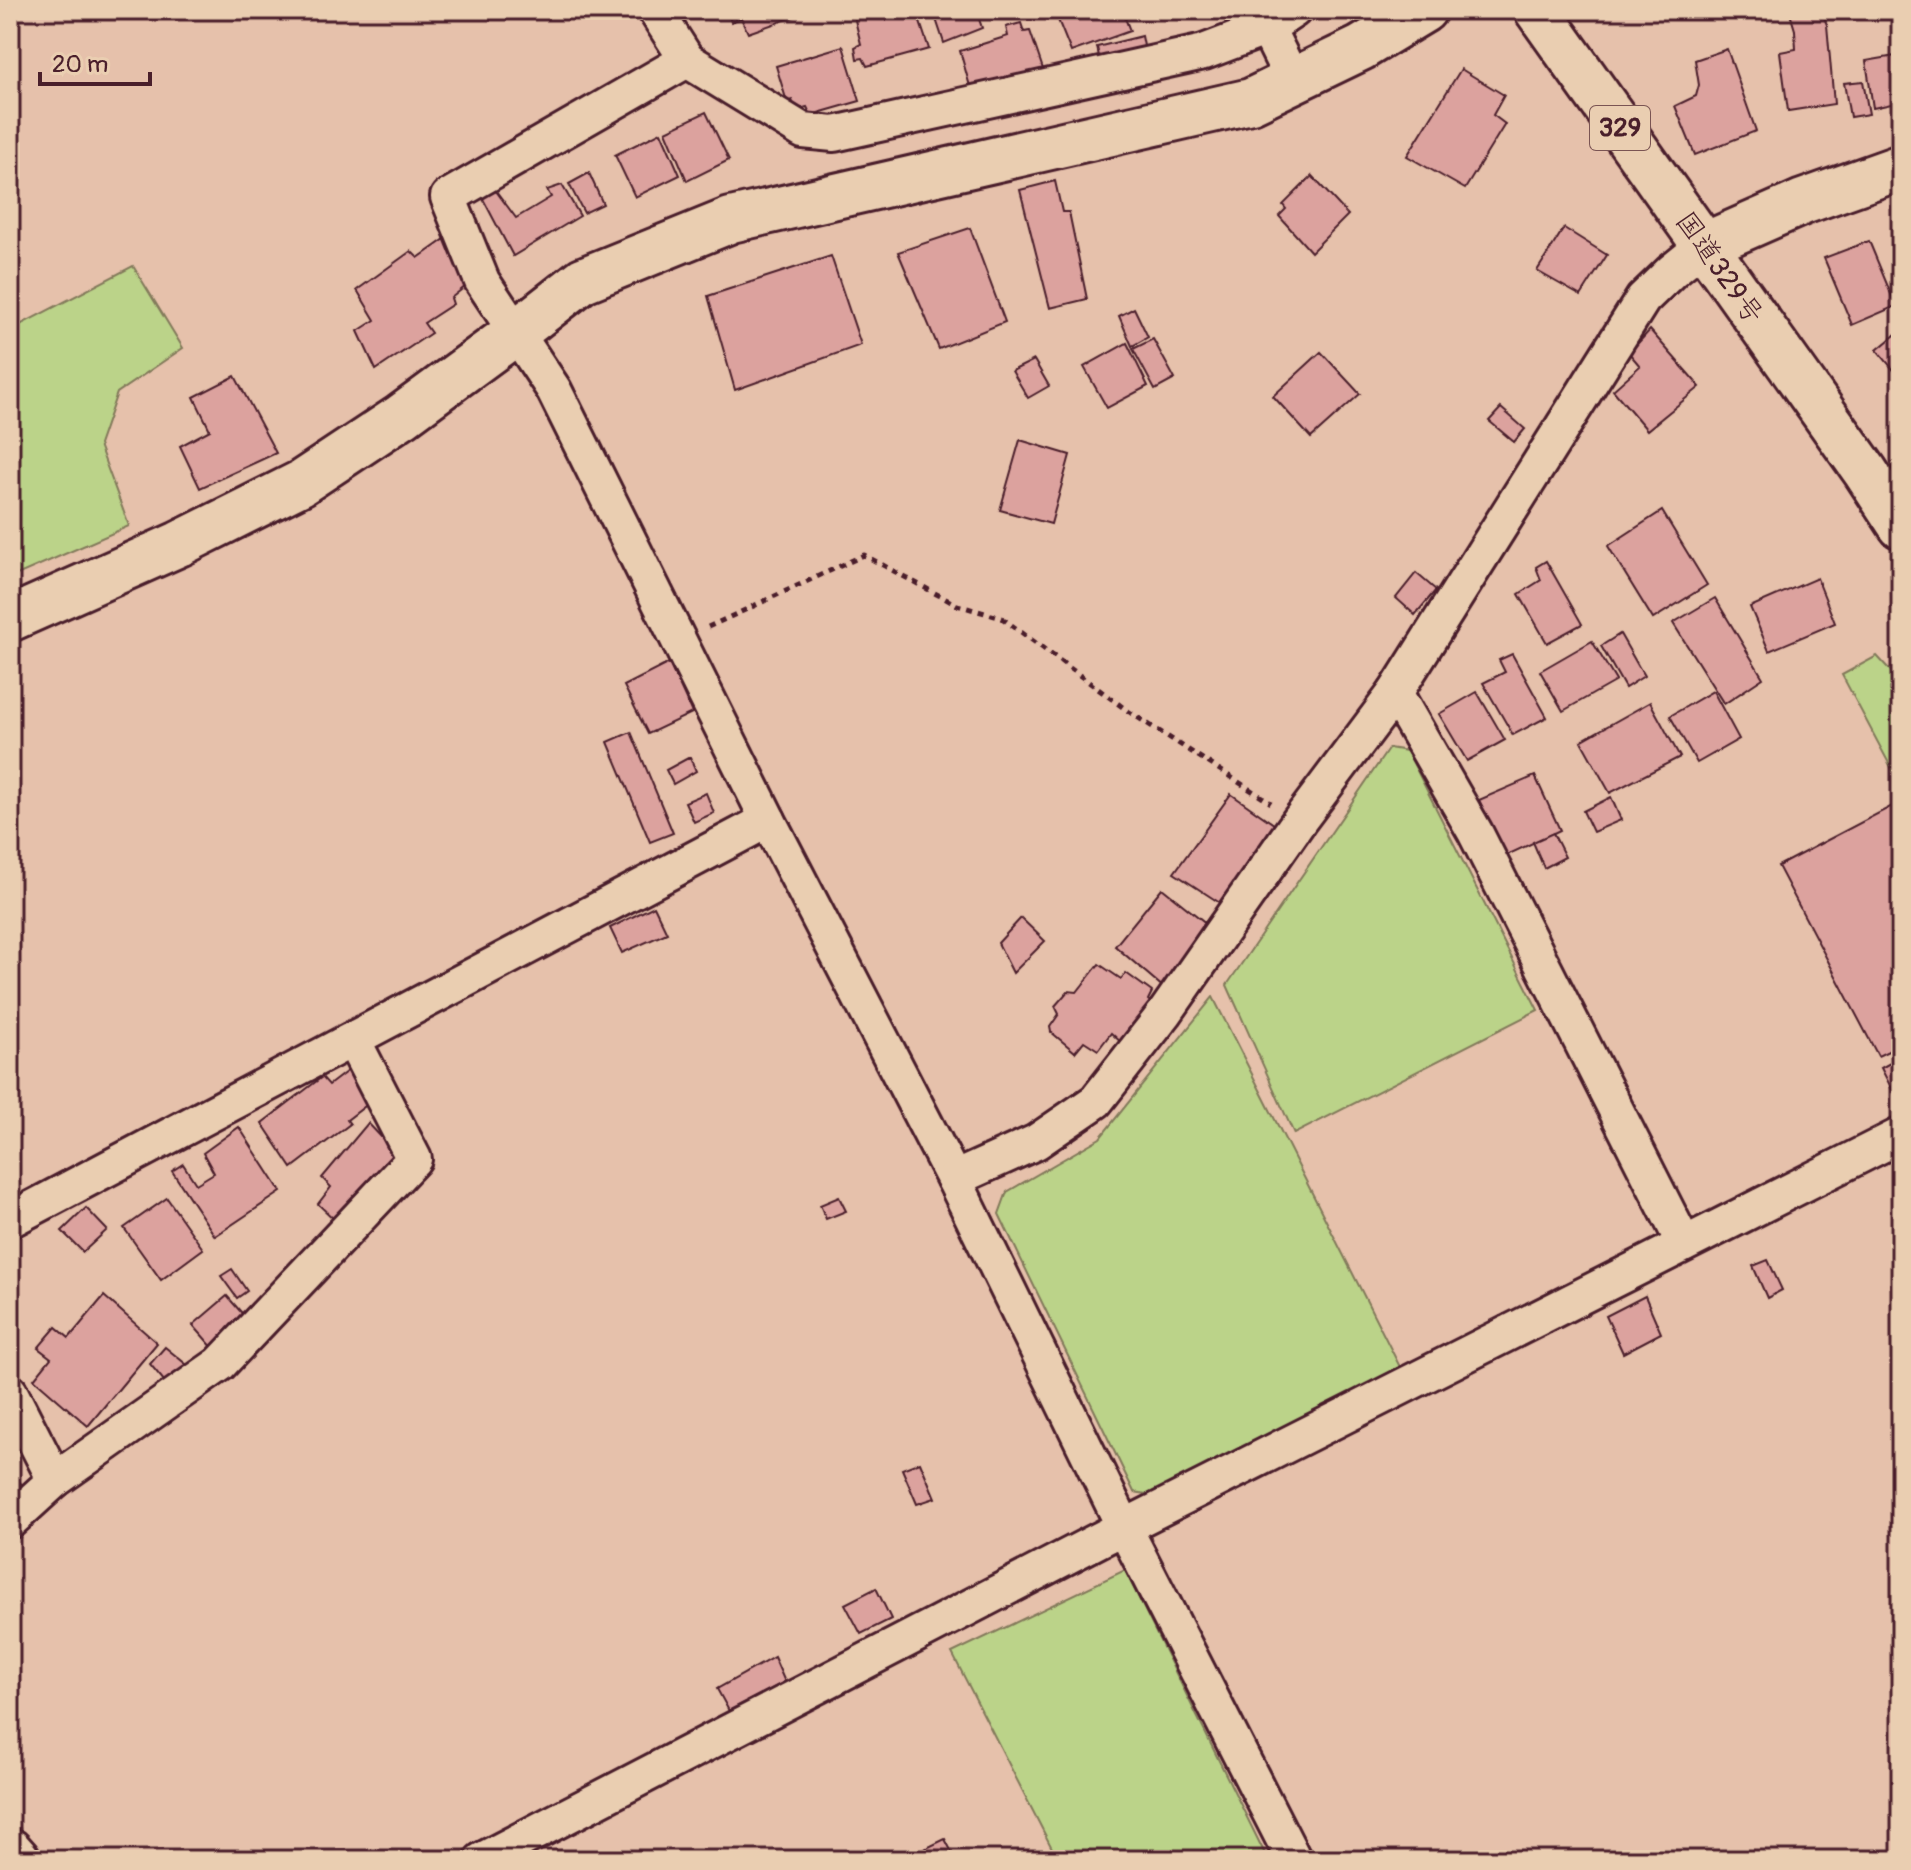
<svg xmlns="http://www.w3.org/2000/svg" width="1911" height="1870" font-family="Pangolin,'Klee One',sans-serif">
<rect width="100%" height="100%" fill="#e6c1ab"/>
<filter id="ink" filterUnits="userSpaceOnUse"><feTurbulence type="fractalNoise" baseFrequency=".0125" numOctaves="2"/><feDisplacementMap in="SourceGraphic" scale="16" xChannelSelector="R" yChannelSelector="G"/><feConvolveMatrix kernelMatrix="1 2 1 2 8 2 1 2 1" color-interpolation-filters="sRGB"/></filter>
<g filter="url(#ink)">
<g fill="#bbd389" stroke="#82795a" stroke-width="2">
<polygon points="133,266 183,348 117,393 99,445 129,526 10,578 10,330"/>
<polygon points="1877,656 1901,682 1901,786 1842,675"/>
<polygon points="1389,748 1407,751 1538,1010 1294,1134 1227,985"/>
<polygon points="1213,997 1400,1367 1153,1495 1134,1492 999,1214 1007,1192 1100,1138"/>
<polygon points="1125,1570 1268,1860 1058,1860 952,1653"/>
</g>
<g fill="#dca29e" stroke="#4a1f2b" stroke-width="2">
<polygon points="726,10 813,10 748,33 741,18 731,22"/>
<polygon points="877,10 916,10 929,49 867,66 863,58 857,59 855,47 861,44 854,16"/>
<polygon points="933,10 976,10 982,28 944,43"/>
<polygon points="1054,10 1122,10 1130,31 1071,52"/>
<polygon points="1789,10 1821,10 1827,25 1834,104 1788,111 1780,52 1796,49 1795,30"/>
<polygon points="1021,23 1024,32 1030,31 1045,75 973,97 960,51 1008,36 1006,27"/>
<polygon points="1142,36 1146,56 1101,66 1097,47"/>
<polygon points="843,46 860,101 811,115 807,107 796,110 792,100 787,102 776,66"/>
<polygon points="1727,49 1756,131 1695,155 1675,106 1696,96 1699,85 1695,60"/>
<polygon points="1901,55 1901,102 1873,108 1866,61"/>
<polygon points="1461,69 1504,95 1493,115 1505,124 1465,189 1407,156"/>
<polygon points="1863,81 1869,114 1850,117 1844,83"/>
<polygon points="706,112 729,160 687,181 666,131"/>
<polygon points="661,132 680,175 635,197 615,155"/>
<polygon points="589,173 603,204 584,213 569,184"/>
<polygon points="1312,176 1348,215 1311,252 1279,216 1286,209 1283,205"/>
<polygon points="1055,181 1062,212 1069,212 1087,299 1050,308 1020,190"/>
<polygon points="562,185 580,216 513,256 482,197 496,191 516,218 551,197 547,190"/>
<polygon points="970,228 1005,322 939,349 898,252"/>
<polygon points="1564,228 1607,255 1581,296 1537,271"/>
<polygon points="445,239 471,282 451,298 453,304 424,323 431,333 376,370 358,331 375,320 357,290 411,251 418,258"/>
<polygon points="1869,241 1896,306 1852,325 1824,258"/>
<polygon points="831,256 861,345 735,390 708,296"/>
<polygon points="1134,308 1148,337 1132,346 1119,316"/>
<polygon points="1650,330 1700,387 1647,430 1613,390 1640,366 1629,353"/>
<polygon points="1901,330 1901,379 1877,350"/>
<polygon points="1153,339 1175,379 1155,390 1133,349"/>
<polygon points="1127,343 1148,386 1107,408 1084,367"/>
<polygon points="1321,352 1360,394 1311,438 1273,396"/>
<polygon points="1034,360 1049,386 1028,398 1012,371"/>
<polygon points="235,376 276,453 200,488 180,446 210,430 194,397"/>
<polygon points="1501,408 1525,429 1514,442 1489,421"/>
<polygon points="1020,440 1070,455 1051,524 1000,510"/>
<polygon points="1662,511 1707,585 1653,619 1608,546"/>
<polygon points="1546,561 1582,624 1547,643 1519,594 1541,580 1536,567"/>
<polygon points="1416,573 1436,590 1415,615 1396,598"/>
<polygon points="1817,578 1835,623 1769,651 1750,607"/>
<polygon points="1715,598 1763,678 1724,704 1673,623"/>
<polygon points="1620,634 1644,676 1625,688 1601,646"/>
<polygon points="1592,641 1616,681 1563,711 1540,671"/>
<polygon points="1512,654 1547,717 1513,735 1483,683 1505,672 1499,660"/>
<polygon points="669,663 692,713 648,734 624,686"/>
<polygon points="1713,691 1739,739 1697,763 1670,716"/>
<polygon points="1477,692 1505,740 1467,761 1439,714"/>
<polygon points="1650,702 1680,757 1610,793 1581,741"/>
<polygon points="631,732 673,833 650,842 608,742"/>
<polygon points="690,757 696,771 673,784 666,770"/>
<polygon points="1535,776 1560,830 1505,856 1479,800"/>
<polygon points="706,793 714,813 694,822 685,802"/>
<polygon points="1231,794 1278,827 1220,903 1174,873"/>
<polygon points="1611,797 1621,820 1593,832 1583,811"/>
<polygon points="1896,804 1901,814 1901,1045 1878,1056 1778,866"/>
<polygon points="1553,833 1565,857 1544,868 1533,842"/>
<polygon points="1162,888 1212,928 1164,988 1115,946"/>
<polygon points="654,906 667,933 622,953 610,928"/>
<polygon points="1021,918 1045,941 1013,973 998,943"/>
<polygon points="1099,964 1121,979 1126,973 1152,992 1148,1000 1155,1006 1124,1045 1111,1033 1098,1050 1084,1041 1075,1052 1051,1032 1050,1027 1059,1014 1055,1006 1068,991 1077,992"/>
<polygon points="1901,1057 1901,1107 1881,1068"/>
<polygon points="350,1069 373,1100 347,1120 350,1124 292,1168 262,1123 322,1077 329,1085"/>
<polygon points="368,1123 398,1155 339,1224 318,1204 331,1187 322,1178"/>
<polygon points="239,1127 281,1192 215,1236 172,1171 183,1164 196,1184 214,1173 203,1153"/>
<polygon points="839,1197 846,1211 826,1219 820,1205"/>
<polygon points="167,1198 203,1249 161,1280 124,1228"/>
<polygon points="86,1208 107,1230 83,1252 62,1231"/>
<polygon points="1768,1260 1782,1290 1767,1298 1753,1266"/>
<polygon points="232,1269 247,1291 237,1298 221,1276"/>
<polygon points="104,1296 157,1343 88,1426 34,1379 51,1358 38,1348 56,1327 69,1338"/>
<polygon points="227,1296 247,1319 214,1349 193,1325"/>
<polygon points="1645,1296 1661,1333 1623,1353 1606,1316"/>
<polygon points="165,1347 187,1365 169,1387 150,1364"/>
<polygon points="920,1462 935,1498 917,1504 902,1469"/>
<polygon points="10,1471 24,1487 10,1501"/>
<polygon points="876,1588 891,1619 861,1634 845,1604"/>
<polygon points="774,1657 785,1682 729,1711 717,1689"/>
<polygon points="945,1839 956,1860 907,1860 906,1858"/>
</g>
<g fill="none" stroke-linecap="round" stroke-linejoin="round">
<g stroke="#4a1f2b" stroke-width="40">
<g id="minor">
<polyline points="655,10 687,60 803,131 834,134 1204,52 1267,28 1294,10"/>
<polyline points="1267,28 1293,81"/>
<polyline points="687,60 448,197 482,281 554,390 768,820 954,1179 1124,1527 1294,1860"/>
<polyline points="1395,693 1475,832 1684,1244"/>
<polyline points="954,1179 1036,1142 1096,1101 1165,1013 1299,821 1395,693 1643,299 1672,271 1703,246"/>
<polyline points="10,1220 768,820"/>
<polyline points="10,1392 55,1480 10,1521"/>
<polyline points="55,1480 220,1364 414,1159 353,1040"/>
<polyline points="482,1860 1124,1527 1901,1135"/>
</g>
</g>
<g stroke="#4a1f2b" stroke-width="50">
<g id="tertiary">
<polyline points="10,619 179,544 301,483 402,416 515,333 583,280 731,220 1251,101 1361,48 1424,10"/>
<polyline points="10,1851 18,1860"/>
</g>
</g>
<g stroke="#4a1f2b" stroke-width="50">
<polyline id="secondary" points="1703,246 1803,202 1901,167"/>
</g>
<g stroke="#4a1f2b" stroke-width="50">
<polyline id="trunk" points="1537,10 1865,471 1901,526"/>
</g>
<polyline stroke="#4a1f2b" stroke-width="5" stroke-dasharray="6 6" stroke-linecap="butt" points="708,627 864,555 957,605 1002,618 1128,711 1271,803"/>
<use href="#minor" stroke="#eaceb1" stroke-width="34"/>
<use href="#tertiary" stroke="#eaceb1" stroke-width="44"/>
<use href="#secondary" stroke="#eaceb1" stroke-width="44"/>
<use href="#trunk" stroke="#eaceb1" stroke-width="44"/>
</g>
</g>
<g text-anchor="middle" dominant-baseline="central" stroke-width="7" stroke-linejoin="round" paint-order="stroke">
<rect fill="#eaceb1" stroke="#7a5453" stroke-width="2" x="1590" y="106" width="60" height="44" rx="6"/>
<g font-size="26" font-weight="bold" fill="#4a1f2b">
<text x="1620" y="128">329</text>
</g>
<g font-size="28" fill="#4a1f2b" stroke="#eaceb1">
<text transform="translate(1719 268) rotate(55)">国道329号</text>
</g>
</g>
<rect width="1911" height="1870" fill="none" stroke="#eaceb1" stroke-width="40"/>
<rect x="20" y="20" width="1871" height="1830" fill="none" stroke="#4a1f2b" stroke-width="3" filter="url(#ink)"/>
<path d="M40 72v12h110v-12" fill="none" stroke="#4a1f2b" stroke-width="4"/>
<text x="52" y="72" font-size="24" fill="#4a1f2b" stroke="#eaceb1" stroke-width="6" paint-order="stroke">20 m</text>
</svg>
